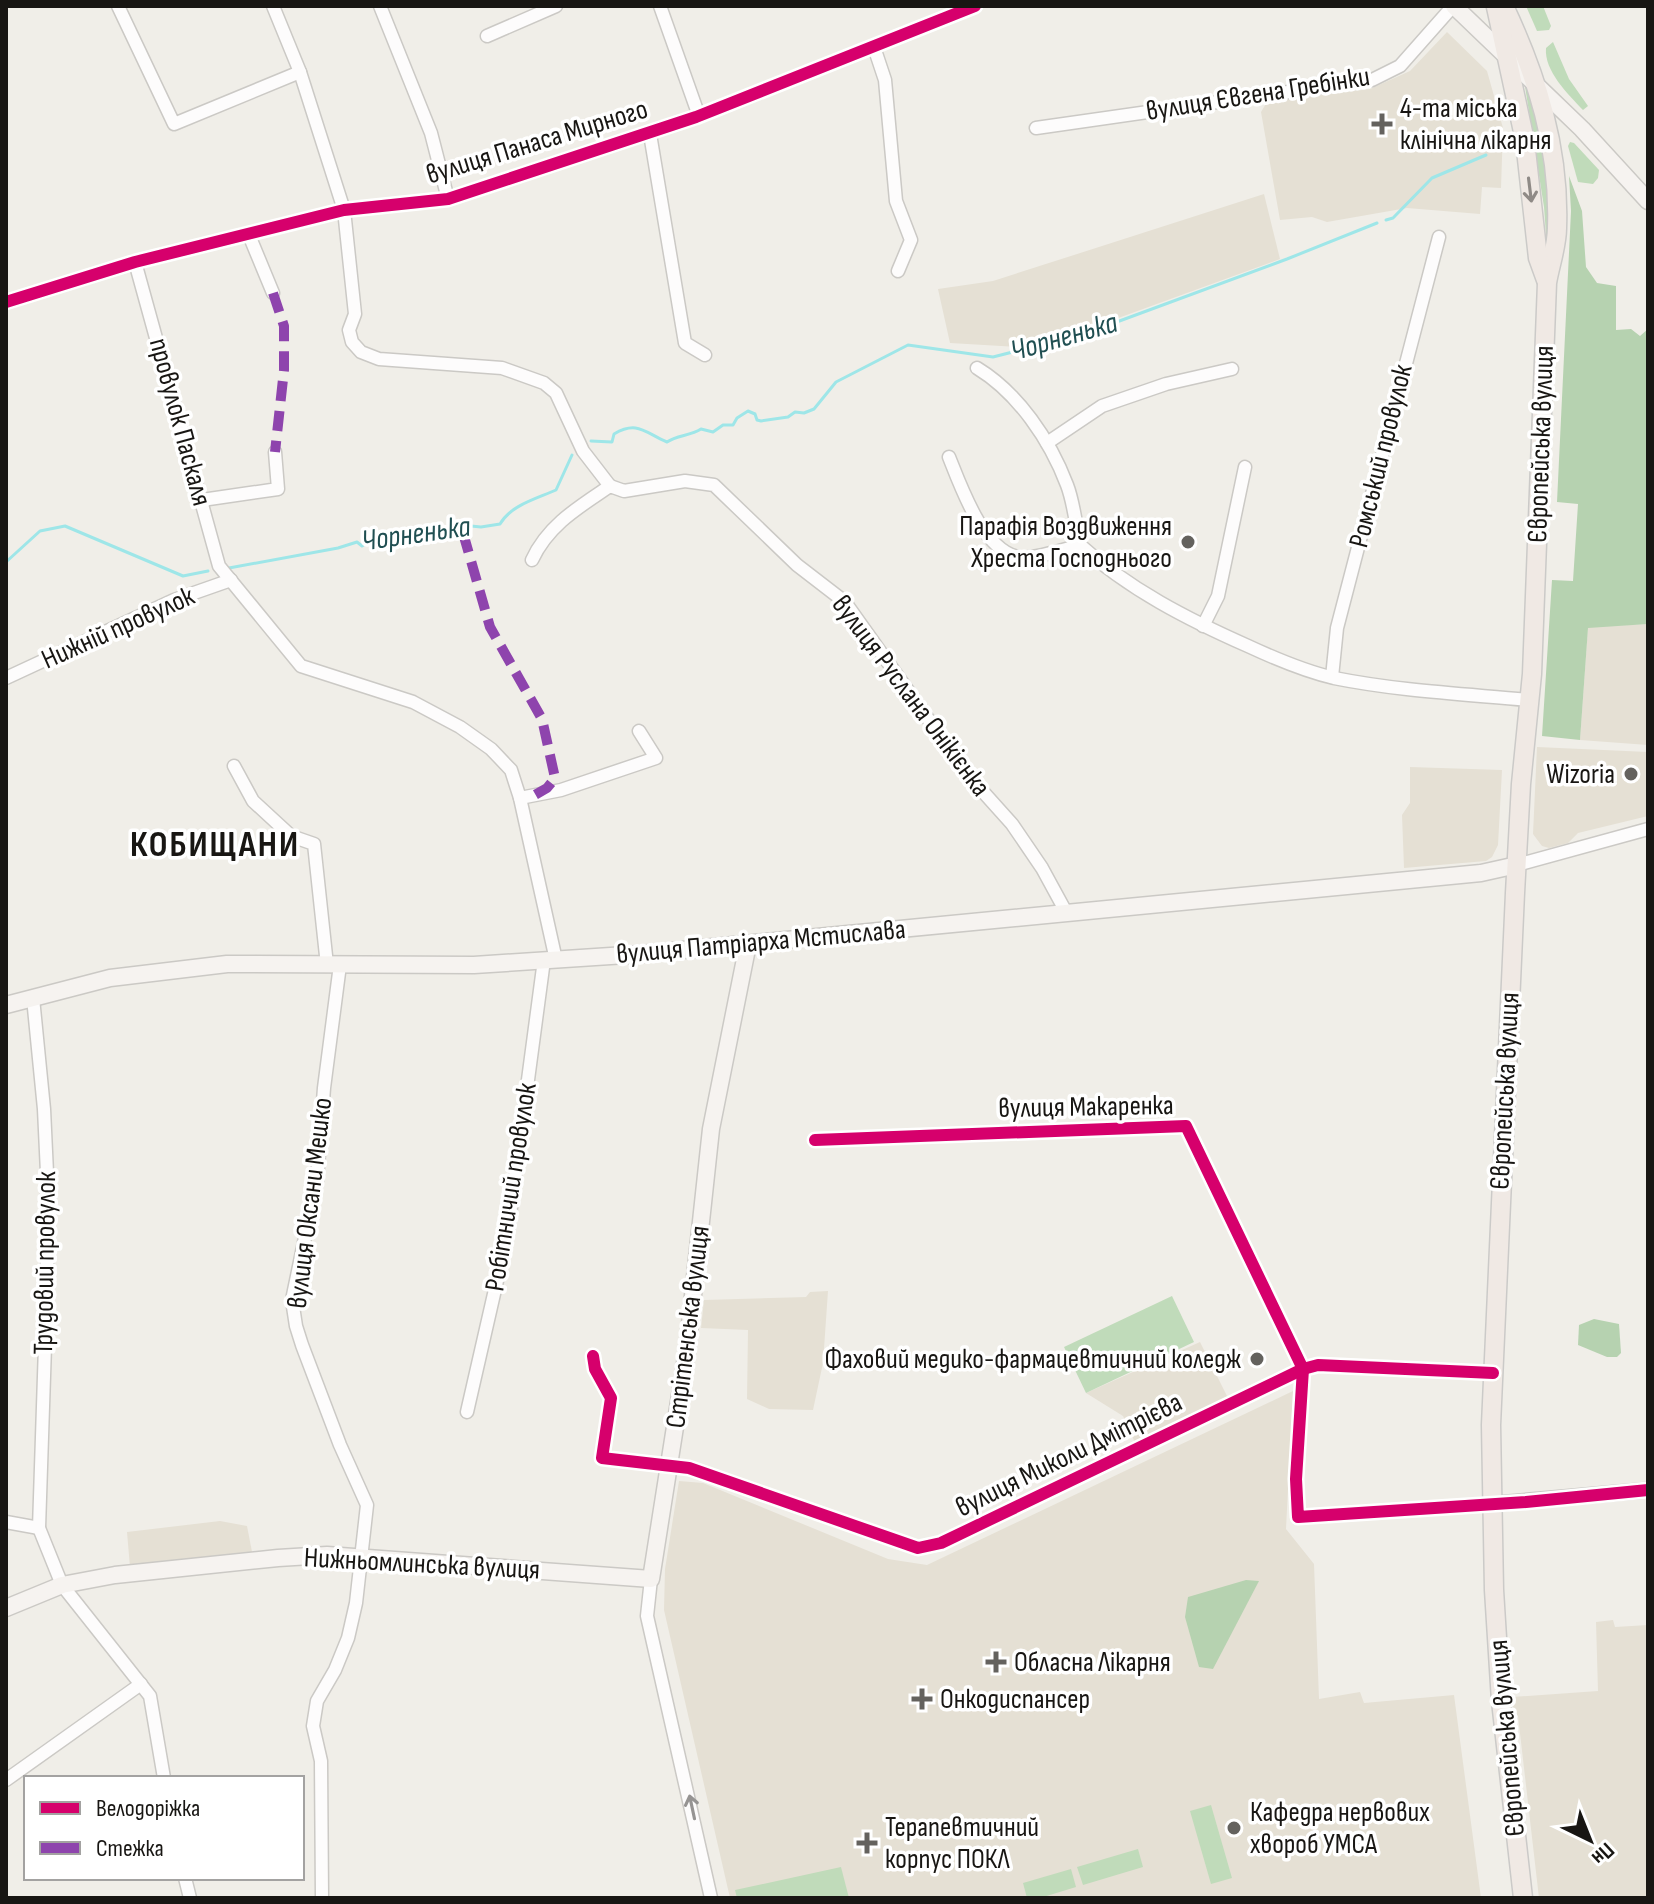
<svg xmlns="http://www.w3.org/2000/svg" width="1654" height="1904" font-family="'Sofia Sans Condensed',sans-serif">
<rect width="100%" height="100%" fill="#f0eee8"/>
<g fill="#e5e0d4">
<polygon points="1447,32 1487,71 1503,128 1501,188 1482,187 1480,214 1407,208 1327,222 1312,217 1280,220 1261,112 1267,102 1370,89 1410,71"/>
<polygon points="1264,194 1280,259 1036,348 950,343 938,289 993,281"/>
<polygon points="1648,624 1648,745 1580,740 1588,627"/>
<polygon points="1537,747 1648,752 1648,816 1578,833 1568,843 1549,848 1542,846 1533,834"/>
<polygon points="1410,767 1502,770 1498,845 1492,857 1486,861 1404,868 1402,815 1410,803"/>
<polygon points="828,1291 823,1363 813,1410 769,1409 747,1399 748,1330 701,1328 704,1300 806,1297 810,1292"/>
<polygon points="1200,1342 1231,1404 1138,1449 1123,1416 1086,1393"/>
<polygon points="1293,1391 1286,1529 1314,1564 1319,1699 1360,1692 1364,1703 1454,1695 1481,1898 730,1898 664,1610 665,1569 679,1481 703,1483 888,1559 927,1565"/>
<polygon points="220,1521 247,1526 252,1552 130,1567 127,1532"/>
<polygon points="1613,1620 1615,1627 1648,1625 1648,1898 1539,1898 1518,1716 1513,1711 1512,1697 1598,1691 1596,1622"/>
</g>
<g fill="#c0dbba">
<polygon points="1526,6 1543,6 1551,26 1549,30 1537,31"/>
<path d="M1553,42l16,37 19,27 -5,4c-15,-16 -39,-39 -37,-62z"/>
<path d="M1524,80c22,56 30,121 24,181l-4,-54z"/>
<polygon points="1570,142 1574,143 1599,170 1598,178 1593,184 1578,182 1568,146"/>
<polygon points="1172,1296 1194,1342 1086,1393 1064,1347"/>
<polygon points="1211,1805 1232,1878 1211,1884 1190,1811"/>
<polygon points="1138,1849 1143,1867 1083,1885 1077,1867"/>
<polygon points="841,1867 849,1898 737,1898 735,1890"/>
<polygon points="1071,1869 1076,1887 1040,1898 1027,1898 1023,1883"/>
</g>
<g fill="#b6d2b0">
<polygon points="1569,176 1582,211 1586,267 1597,283 1616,286 1616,330 1631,329 1640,336 1648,329 1648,624 1588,628 1580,740 1542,736 1552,580 1573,581 1578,504 1557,502 1571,211"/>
<polygon points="1594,1319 1619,1324 1621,1353 1617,1357 1607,1357 1578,1345 1579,1325"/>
<polygon points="1246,1580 1259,1581 1213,1669 1199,1667 1185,1617 1188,1597"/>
</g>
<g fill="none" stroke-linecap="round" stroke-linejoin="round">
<g stroke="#9ee6e8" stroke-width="3">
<polyline points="1386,220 1393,218 1432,178 1486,155"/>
<path d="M591,441l21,1 2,-8c24,-14 31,-1 53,8 10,-7 23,-6 34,-13l12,3 10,-7h10l4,-7 11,-7 7,3 2,6 4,1 27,-4 7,-5 9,1 10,-4 22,-27 72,-37 85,12 94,-24 200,-74 90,-36"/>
<polyline points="6,562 40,531 65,526 183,576 208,571"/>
<path d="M229,568l109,-20 19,-6 5,4 16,-9c21,4 39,-7 60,-6 6,0 14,2 20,3l13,-8 10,1 19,-3c11,-19 36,-25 56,-34l16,-35"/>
</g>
<g stroke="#cbc9c5" stroke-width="15">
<g id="minor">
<polyline points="118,6 174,124 300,72"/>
<polyline points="273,6 300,72 344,210 355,314 349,330 352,342 361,352 379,359 502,368 544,383 556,393 583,451 610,486"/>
<polyline points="380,6 431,133 448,199"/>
<polyline points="660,6 699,116"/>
<polyline points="487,36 556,6"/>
<polyline points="874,47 885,80 896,201 911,240 898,271"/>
<polyline points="1036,128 1372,80 1400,66 1453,6"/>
<polyline points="650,134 685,343 705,355"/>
<polyline points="249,235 273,293"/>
<polyline points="135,262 219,566 301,666 413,702 460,727 491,749 511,770 520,798 556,960"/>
<polyline points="6,302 135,262 344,210 448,199 696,117 975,6"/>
<path d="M977,368c41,25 73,72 90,117 7,18 9,41 13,60 48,44 109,75 168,101 28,13 56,25 86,32 65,13 130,16 195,22"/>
<polyline points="1047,443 1102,406 1166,384 1232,369"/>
<path d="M949,457c12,30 34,93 69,100 14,3 47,-8 62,-12"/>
<polyline points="202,500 278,489 275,452"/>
<path d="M532,560c16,-35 47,-53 78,-74l14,5 61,-10 29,4 83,80 48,37 123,173 44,49 30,44 24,44"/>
<polyline points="1203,626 1218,596 1245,467"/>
<polyline points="1332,677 1337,628 1439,237"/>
<polyline points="6,678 174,600 231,580"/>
<polyline points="234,766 253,801 291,836 314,844 327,965"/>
<polyline points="520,798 561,790 656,758 639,731"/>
<polyline points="1517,865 1648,829"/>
<polyline points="33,998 44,1109 47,1173 47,1285 39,1528 62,1585 150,1696 164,1778"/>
<polyline points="815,1140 1186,1126 1303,1369 1296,1479 1298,1517 1492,1504"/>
<polyline points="593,1356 595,1369 611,1398 602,1458 689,1468 918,1548 941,1543 1303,1369 1318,1365 1493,1373"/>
<polyline points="467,1412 507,1237 544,960"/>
<polyline points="6,1522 39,1528"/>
<polyline points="651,1579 647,1616 711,1898"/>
<polyline points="6,1780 141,1684"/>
<polyline points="185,1878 190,1898"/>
<polyline points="322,1898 321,1761 313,1726 317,1701 335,1670 348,1638 356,1603 367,1505 340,1445 302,1345 296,1326 292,1300 317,1180 324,1088 340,965"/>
</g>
</g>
<g stroke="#cbc9c5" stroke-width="17">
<polyline id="tertiary" points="1492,1504 1648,1490"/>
</g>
<g stroke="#cbc9c5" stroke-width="19">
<g id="secondary">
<polyline points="1454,6 1582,129 1648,201"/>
<polyline points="6,1005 110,978 227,964 474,965 641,954 1481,873 1517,865"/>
<polyline points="6,1608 62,1585 115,1575 278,1558 327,1555 651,1579 687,1351 711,1129 748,944"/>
</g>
</g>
<g stroke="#cbcac8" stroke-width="21">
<g id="primary">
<path d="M1504,6c33,70 56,143 53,222 0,18 -7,37 -10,55l-15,391 -11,110 -6,109 -24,532 3,165 7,111 22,197"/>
<polyline points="1496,7 1525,141 1538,258 1546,280"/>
</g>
</g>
<use href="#minor" stroke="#fdfcfc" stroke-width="12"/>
<use href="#tertiary" stroke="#fdfcfc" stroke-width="14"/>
<use href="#secondary" stroke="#f6f3f0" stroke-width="16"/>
<use href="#primary" stroke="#f0e9e4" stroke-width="18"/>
<g stroke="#8e44ad" stroke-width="10" stroke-dasharray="20 10" stroke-linecap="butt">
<polyline points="273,293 284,326 284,370 275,452"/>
<polyline points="463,533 490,627 542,719 555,778 547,788 533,796"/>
</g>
<g stroke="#fff" stroke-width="17">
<g id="cycleway">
<polyline points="6,302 135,262 344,210 448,199 696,117 975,6"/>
<polyline points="815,1140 1186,1126 1303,1369 1296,1479 1298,1517 1526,1502 1648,1490"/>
<polyline points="593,1356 595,1369 611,1398 602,1458 689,1468 918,1548 941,1543 1303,1369 1318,1365 1493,1373"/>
</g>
</g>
<use href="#cycleway" stroke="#d6006c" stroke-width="12"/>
</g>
<defs><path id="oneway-shaft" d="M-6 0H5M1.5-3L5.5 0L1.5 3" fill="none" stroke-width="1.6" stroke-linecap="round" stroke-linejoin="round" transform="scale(2)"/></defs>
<use stroke="#8f8a86" href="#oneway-shaft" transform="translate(1530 190) rotate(83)"/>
<use stroke="#969493" href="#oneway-shaft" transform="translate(692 1807) rotate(-102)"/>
<g fill="#64625e" stroke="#fff" stroke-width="3">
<path d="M1378 112h8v8h8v8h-8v8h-8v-8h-8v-8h8z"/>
<circle cx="1188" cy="542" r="8"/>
<circle cx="1631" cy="774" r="8"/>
<circle cx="1257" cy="1359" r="8"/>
<path d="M992 1650h8v8h8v8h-8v8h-8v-8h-8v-8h8z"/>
<path d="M918 1687h8v8h8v8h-8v8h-8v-8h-8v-8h8z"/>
<circle cx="1234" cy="1828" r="8"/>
<path d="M863 1831h8v8h8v8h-8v8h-8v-8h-8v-8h8z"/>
</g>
<g text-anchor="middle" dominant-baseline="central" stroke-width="7" stroke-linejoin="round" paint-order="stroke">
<g font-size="28" fill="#181613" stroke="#fff">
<text transform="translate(1258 94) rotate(-9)">вулиця Євгена Гребінки</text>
<text transform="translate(537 142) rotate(-17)">вулиця Панаса Мирного</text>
<text transform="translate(180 422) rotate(75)">провулок Паскаля</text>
<text transform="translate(1541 444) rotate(-88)">Європейська вулиця</text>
<text transform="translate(1381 456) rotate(-76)">Ромський провулок</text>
<text transform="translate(118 628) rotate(-24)">Нижній провулок</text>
<text transform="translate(911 696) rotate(53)">вулиця Руслана Онікієнка</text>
<text transform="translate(761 942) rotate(-5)">вулиця Патріарха Мстислава</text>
<text transform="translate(1505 1091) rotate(-87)">Європейська вулиця</text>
<text transform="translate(1086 1107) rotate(-1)">вулиця Макаренка</text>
<text transform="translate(511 1187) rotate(-81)">Робітничий провулок</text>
<text transform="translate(310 1203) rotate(-83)">вулиця Оксани Мешко</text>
<text transform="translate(45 1263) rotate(-89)">Трудовий провулок</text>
<text transform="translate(688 1327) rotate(-83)">Стрітенська вулиця</text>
<text transform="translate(1069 1455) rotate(-26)">вулиця Миколи Дмітрієва</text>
<text transform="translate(422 1564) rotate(3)">Нижньомлинська вулиця</text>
<text transform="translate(1507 1738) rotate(-95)">Європейська вулиця</text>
</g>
<g font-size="28" fill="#181613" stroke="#fff" text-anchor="start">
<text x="1400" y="108">4-та міська<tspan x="1400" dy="32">клінічна лікарня</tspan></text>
<text x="1172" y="526" text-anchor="end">Парафія Воздвиження<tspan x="1172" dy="32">Хреста Господнього</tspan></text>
<text x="1615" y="774" text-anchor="end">Wizoria</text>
<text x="1241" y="1359" text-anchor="end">Фаховий медико-фармацевтичний коледж</text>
<text x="1014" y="1662">Обласна Лікарня</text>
<text x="940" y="1699">Онкодиспансер</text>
<text x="1250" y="1812">Кафедра нервових<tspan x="1250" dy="32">хвороб УМСА</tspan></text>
<text x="885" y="1827">Терапевтичний<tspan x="885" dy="32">корпус ПОКЛ</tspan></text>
</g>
<g font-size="30" font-style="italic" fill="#204f52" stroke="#fff">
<text transform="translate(1064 337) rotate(-16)">Чорненька</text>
<text transform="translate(416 534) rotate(-8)">Чорненька</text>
</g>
<g font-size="36" font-weight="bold" letter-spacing="2" fill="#181613" stroke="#fff">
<text x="215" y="845">КОБИЩАНИ</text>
</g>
</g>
<rect width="1654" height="1904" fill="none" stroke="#181613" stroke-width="16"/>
<rect x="24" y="1776" width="280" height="104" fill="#ffffff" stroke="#a3a2a1" stroke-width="2"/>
<rect x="40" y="1802" width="40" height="12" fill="#d6006c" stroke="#a3a2a1" stroke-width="2"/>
<text x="96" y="1816" font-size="24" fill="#181613">Велодоріжка</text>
<rect x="40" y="1842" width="40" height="12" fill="#8e44ad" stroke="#a3a2a1" stroke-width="2"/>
<text x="96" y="1856" font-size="24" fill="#181613">Стежка</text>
<g transform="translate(1590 1840) rotate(137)" stroke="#ffffff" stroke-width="6" paint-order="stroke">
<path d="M0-6L14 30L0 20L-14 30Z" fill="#181613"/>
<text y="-12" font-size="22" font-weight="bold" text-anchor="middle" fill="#181613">Пн</text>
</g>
</svg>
